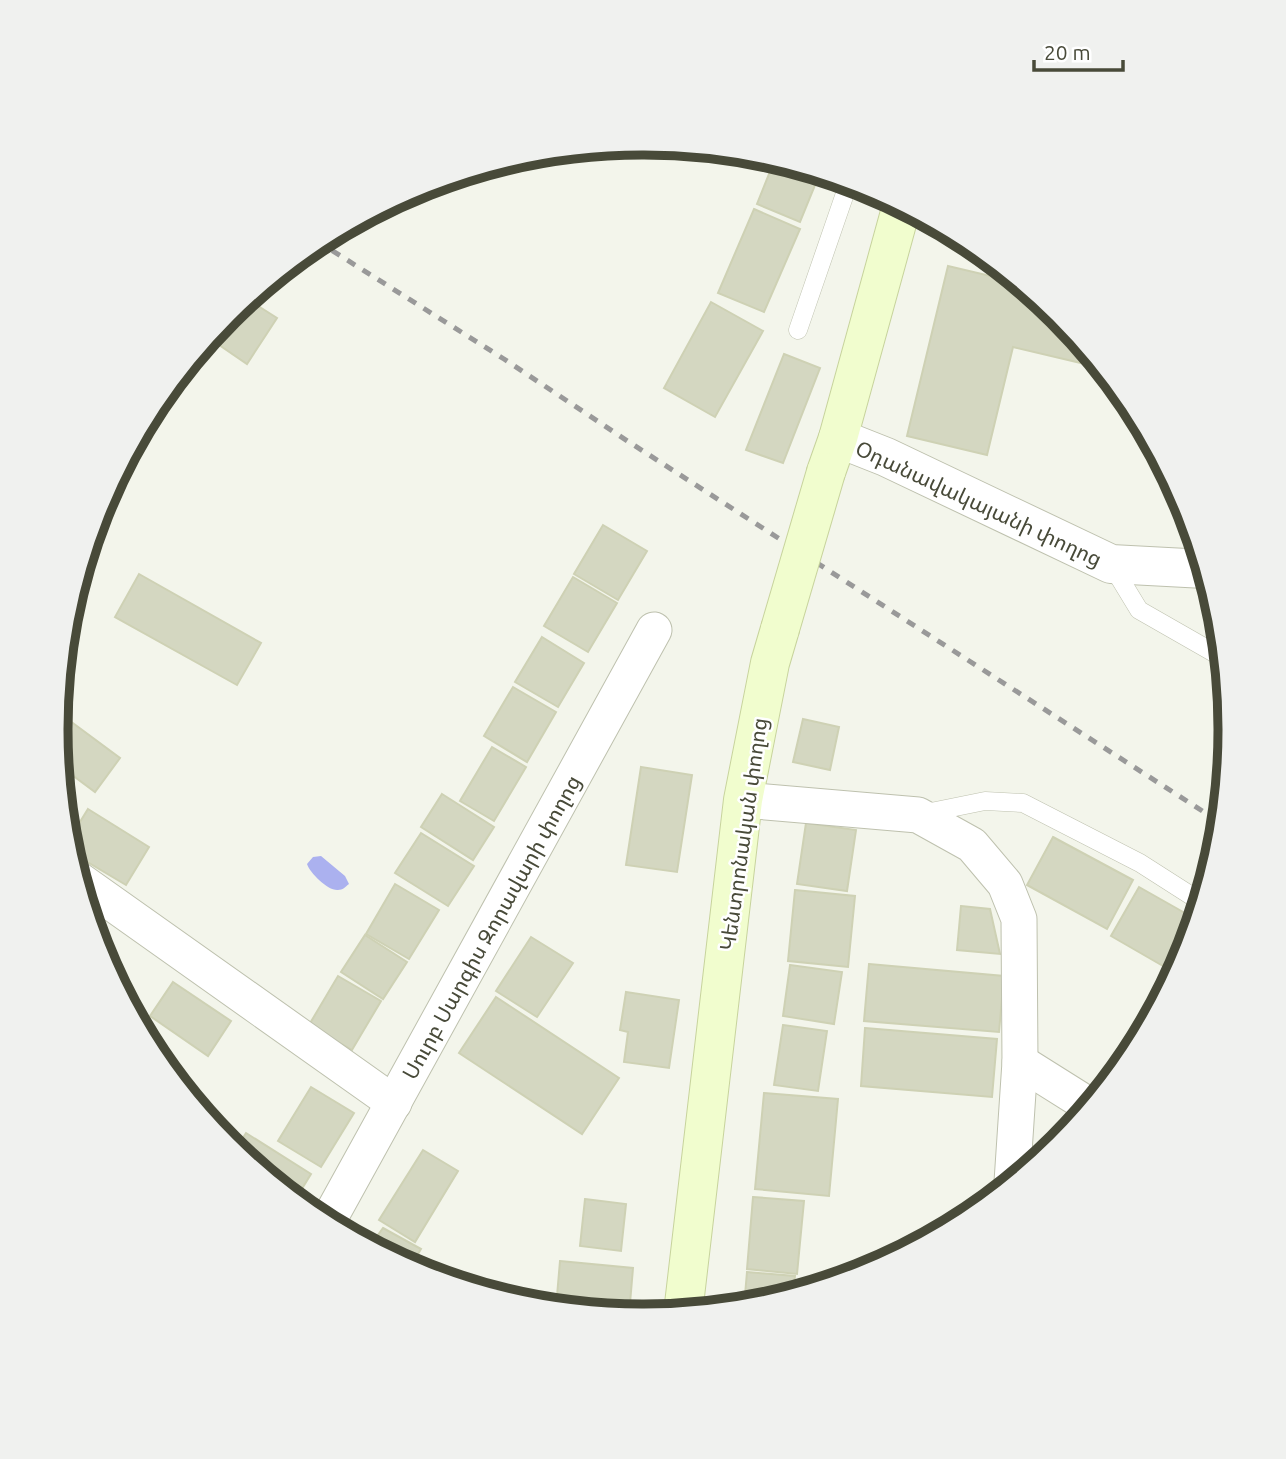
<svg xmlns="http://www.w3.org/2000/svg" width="1286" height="1459" font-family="Ubuntu,'Noto Sans Armenian',sans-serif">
<rect width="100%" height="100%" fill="#f3f5eb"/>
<path fill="#abb1ef" d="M321,856l24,20 4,8c-4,3 -6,6 -11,6 -10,1 -28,-17 -31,-26l6,-7z"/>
<g fill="#d4d7c1" stroke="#ced1b4" stroke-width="2">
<polygon points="775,159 820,173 800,222 757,204"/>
<polygon points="754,209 800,229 764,312 718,293"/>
<polygon points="948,266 1020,283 1058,315 1102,368 1013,347 987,455 907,436"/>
<polygon points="247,299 277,318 247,364 209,338 228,314"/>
<polygon points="711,302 763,331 715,417 664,388"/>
<polygon points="784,354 820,368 783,463 746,450"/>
<polygon points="603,525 647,551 618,600 574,574"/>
<polygon points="139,574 261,643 237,685 115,617"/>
<polygon points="573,577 617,603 588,652 544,626"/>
<polygon points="542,637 584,663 558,707 515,682"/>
<polygon points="513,687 556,712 527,762 484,736"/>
<polygon points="62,715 120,758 95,792 60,766 56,729 57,723"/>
<polygon points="803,719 839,727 830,770 793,762"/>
<polygon points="492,747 526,767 494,821 460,801"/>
<polygon points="641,767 692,775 677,872 626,865"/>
<polygon points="442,794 494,827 473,860 421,827"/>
<polygon points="88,809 149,847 126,885 69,851 67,843"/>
<polygon points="806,823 856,830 847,891 797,884"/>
<polygon points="421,833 474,866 448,906 395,873"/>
<polygon points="1053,837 1133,880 1107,929 1027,885"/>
<polygon points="395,884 439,910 409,959 366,934"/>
<polygon points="1139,887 1192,917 1163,966 1111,936"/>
<polygon points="795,890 855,896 848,967 788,961"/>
<polygon points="961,906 990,909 1000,954 957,950"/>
<polygon points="365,935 407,962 383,999 341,972"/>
<polygon points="531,937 573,963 537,1017 496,991"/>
<polygon points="869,964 1004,976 999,1032 864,1021"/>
<polygon points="790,965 842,972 834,1024 783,1016"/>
<polygon points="338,976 381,1001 352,1050 309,1025"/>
<polygon points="173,982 231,1021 208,1056 150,1016"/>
<polygon points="626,992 679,1000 669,1068 624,1062 628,1032 620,1030"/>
<polygon points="496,997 619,1078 582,1134 459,1053"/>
<polygon points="783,1025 827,1031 818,1091 774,1085"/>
<polygon points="865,1028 997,1039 992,1097 861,1086"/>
<polygon points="311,1087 354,1113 321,1167 278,1141"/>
<polygon points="764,1093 838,1099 829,1196 755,1189"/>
<polygon points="246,1133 311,1174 295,1200 235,1150"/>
<polygon points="423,1150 458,1171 415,1242 379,1220"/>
<polygon points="753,1197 804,1201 797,1274 747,1269"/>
<polygon points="585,1199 626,1204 621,1251 580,1246"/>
<polygon points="383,1228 421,1249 410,1268 370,1246"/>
<polygon points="560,1261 633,1268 629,1315 556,1308"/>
<polygon points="747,1272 795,1276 793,1294 757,1305 744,1307"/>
</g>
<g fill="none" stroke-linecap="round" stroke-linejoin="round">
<g stroke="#bec1ae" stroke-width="19">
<g id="service">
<polyline points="798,330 849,182"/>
<polyline points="1111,564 1139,610 1223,658"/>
<polyline points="921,814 985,801 1023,803 1140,863 1201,902"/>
</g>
</g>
<g stroke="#bec1ae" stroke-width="37">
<g id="minor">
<polyline points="743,800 918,815 972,845 1005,884 1019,919 1020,1062 1012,1182"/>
<polyline points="78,879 394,1103"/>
<polyline points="1020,1062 1090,1106"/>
<polyline points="327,1223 654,630"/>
</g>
</g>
<g stroke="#bec1ae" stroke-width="40">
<polyline id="tertiary" points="838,438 886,457 1111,564 1205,569"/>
</g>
<g stroke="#c7d39c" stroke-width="40">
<g id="secondary">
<polyline points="826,472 838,438 902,205"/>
<polyline points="683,1313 743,800 770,663 780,629"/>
</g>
</g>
<use href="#service" stroke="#fff" stroke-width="18"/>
<use href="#minor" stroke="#fff" stroke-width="35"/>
<use href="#tertiary" stroke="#fff" stroke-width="38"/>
<use href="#secondary" stroke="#f1fdce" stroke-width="38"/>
<polyline stroke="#999" stroke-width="5" stroke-dasharray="9 9" stroke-linecap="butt" points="317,241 504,359 629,442 1221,823"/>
<g stroke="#c7d39c" stroke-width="40" stroke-linecap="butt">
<polyline id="secondary-bridge" points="780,629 826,472"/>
</g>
<use href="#secondary-bridge" stroke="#f1fdce" stroke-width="38"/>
</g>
<g text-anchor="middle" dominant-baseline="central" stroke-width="5" stroke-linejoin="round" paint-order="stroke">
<g font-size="21" fill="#484a39" stroke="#fff">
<text transform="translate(979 503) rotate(25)">Օդանավակայանի փողոց</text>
<text transform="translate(743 834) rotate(-82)">Կենտրոնական փողոց</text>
<text transform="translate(491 927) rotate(-61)">Սուրբ Սարգիս Զորավարի փողոց</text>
</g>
</g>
<path d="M0 0H1286V1459H0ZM642 155H644A574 574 0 0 1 1218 729V730A574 574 0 0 1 644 1304H642A574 574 0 0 1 68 730V729A574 574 0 0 1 642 155Z" fill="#f0f1ef" fill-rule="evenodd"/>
<path fill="none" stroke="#484a39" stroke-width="9" d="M642 155H644A574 574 0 0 1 1218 729V730A574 574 0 0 1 644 1304H642A574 574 0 0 1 68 730V729A574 574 0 0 1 642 155Z"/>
<path d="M1034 60v10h89v-10" fill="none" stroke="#484a39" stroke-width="3.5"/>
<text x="1044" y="60" font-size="21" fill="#484a39" stroke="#ffffff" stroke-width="5" paint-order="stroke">20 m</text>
</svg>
